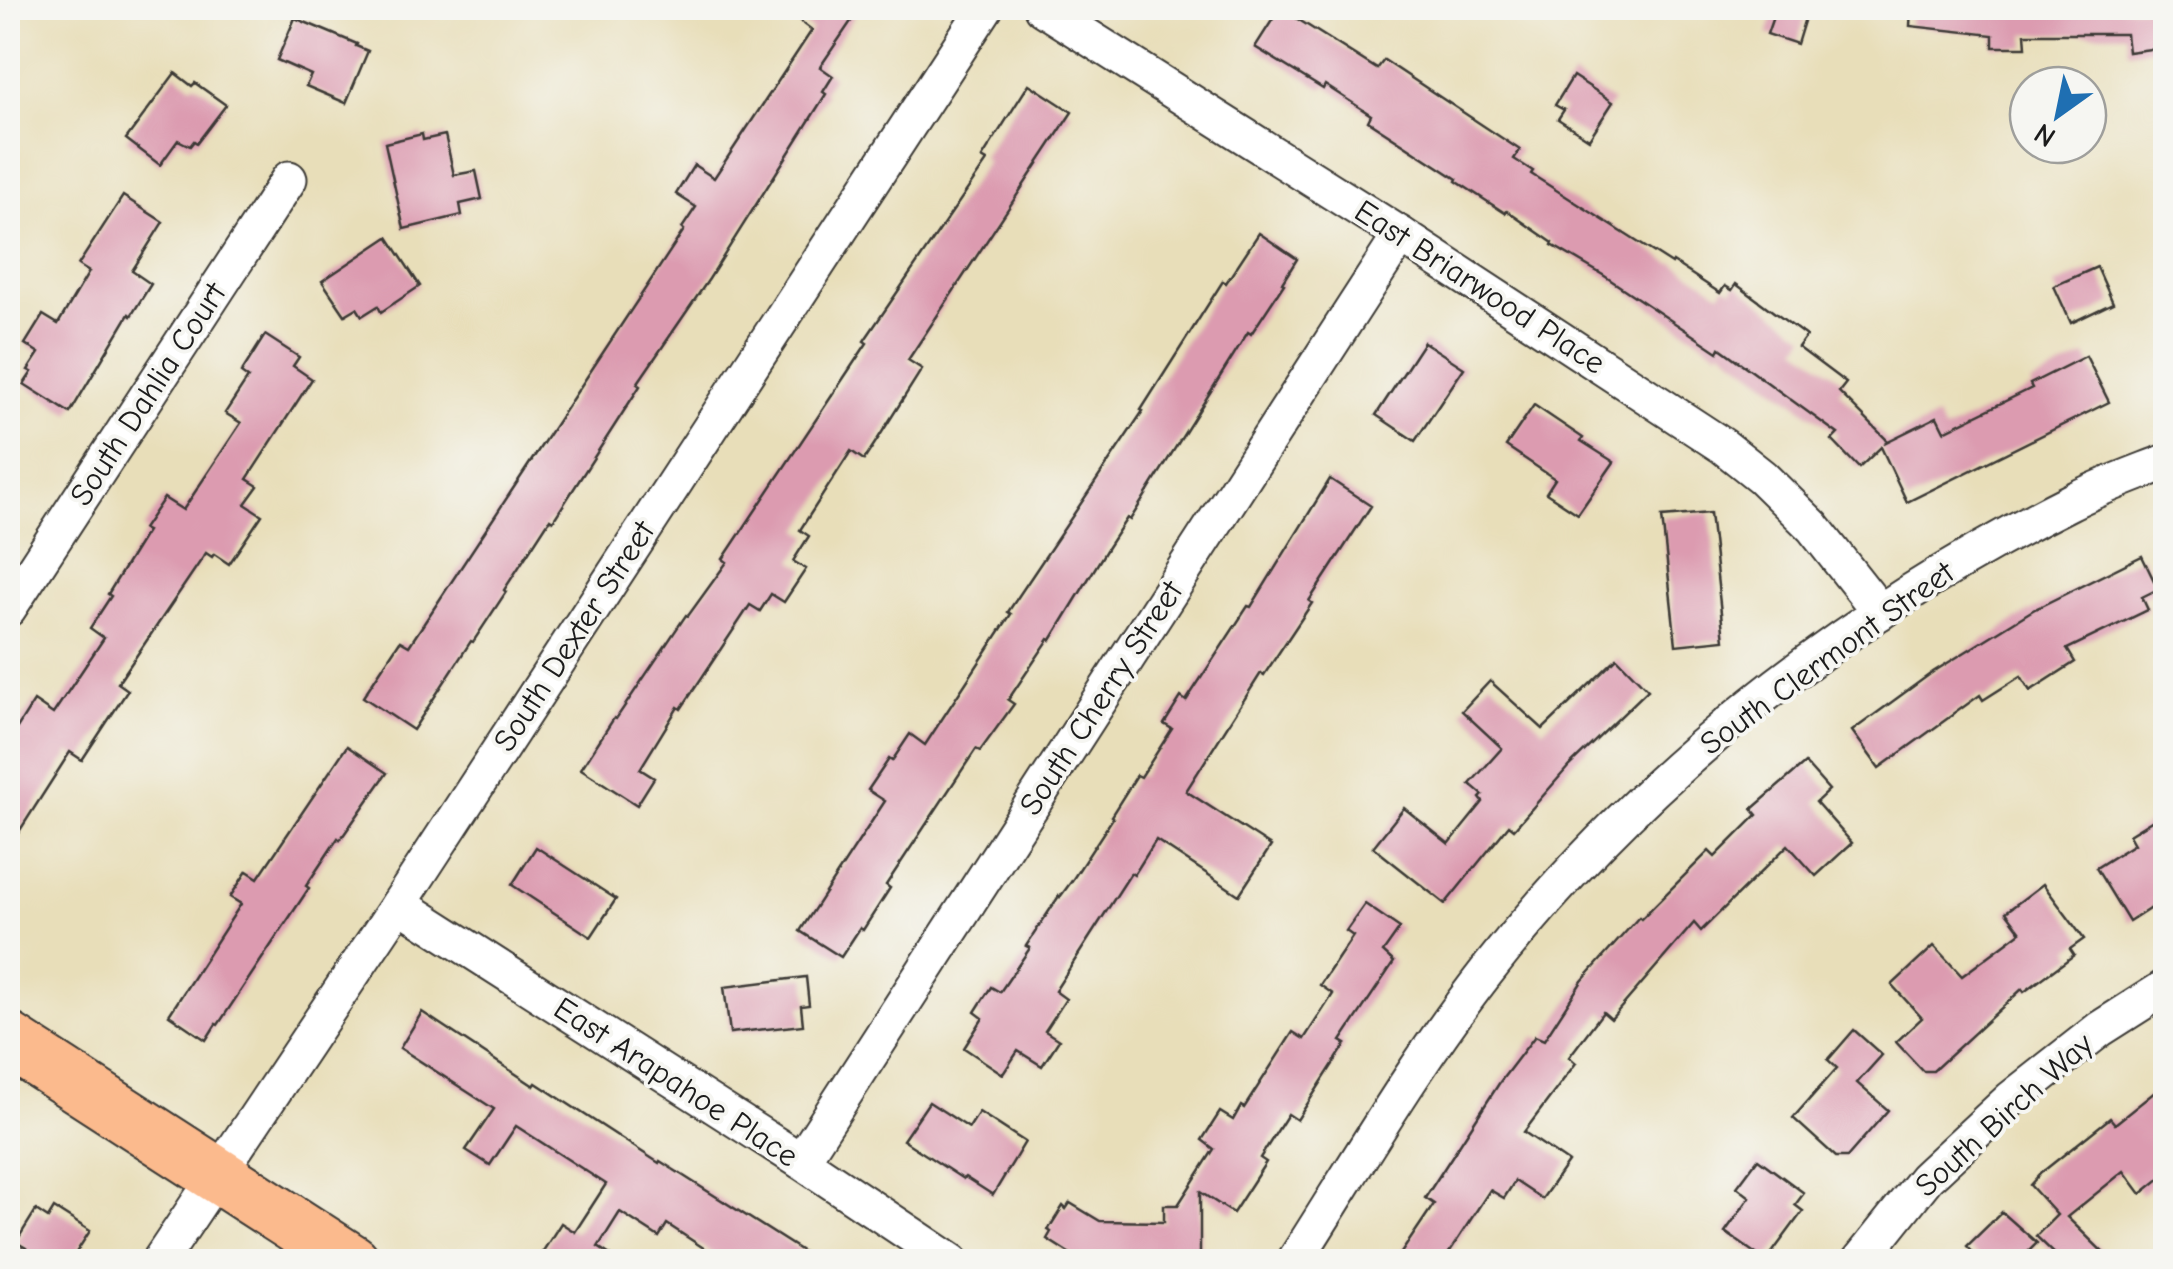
<svg xmlns="http://www.w3.org/2000/svg" width="2173" height="1269" font-family="'Comic Neue',sans-serif">
<rect width="100%" height="100%" fill="#f6f6f2"/>
<filter id="ink" filterUnits="userSpaceOnUse"><feTurbulence type="fractalNoise" baseFrequency=".01" numOctaves="2"/><feDisplacementMap in="SourceGraphic" scale="20" xChannelSelector="R" yChannelSelector="G"/><feConvolveMatrix kernelMatrix="1 2 1 2 8 2 1 2 1" color-interpolation-filters="sRGB"/></filter>
<filter id="wash" filterUnits="userSpaceOnUse"><feTurbulence type="fractalNoise" baseFrequency=".0048" numOctaves="4" result="noise"/><feDisplacementMap in="SourceGraphic" scale="40" xChannelSelector="R" yChannelSelector="G"/><feGaussianBlur stdDeviation="2.25" result="paint"/><feColorMatrix in="noise" values="0 0 0 0 0 0 0 0 0 0 0 0 0 0 0 0 0 1.4 0 .05"/><feComposite in="paint" operator="in"/></filter>
<g filter="url(#wash)">
<rect width="100%" height="100%" fill="#e8deb9"/>
<g id="blocks">
<g fill="#dc9bb0">
<polygon points="783,8 860,8 820,67 833,76 823,92 826,94 709,279 637,384 640,386 553,521 550,519 504,590 506,592 473,642 471,641 413,730 363,697 400,641 409,646 684,230 682,228 696,207 676,194 694,165 714,178 812,30"/>
<polygon points="1280,8 1377,69 1384,60 1520,150 1514,159 1533,171 1531,174 1672,264 1673,262 1720,293 1725,286 1732,290 1736,284 1806,336 1798,347 1846,383 1839,392 1887,440 1886,442 1937,417 1944,431 2032,388 2030,384 2086,356 2109,402 1907,502 1881,447 1859,468 1832,440 1838,434 1720,348 1718,352 1603,275 1552,245 1553,243 1507,211 1505,213 1456,181 1457,179 1368,121 1371,115 1325,85 1323,89 1255,47"/>
<polygon points="1776,8 1808,8 1797,44 1767,34"/>
<polygon points="1911,8 2166,8 2166,47 2128,52 2126,34 2025,34 2026,47 1993,47 1993,35 1910,26"/>
<polygon points="295,18 357,44 356,46 368,51 346,103 306,86 311,75 277,60"/>
<polygon points="175,73 192,86 195,83 226,105 197,143 194,141 190,146 178,140 160,165 126,139"/>
<polygon points="1573,76 1613,102 1589,139 1558,119 1564,110 1555,105"/>
<polygon points="1029,84 1072,112 908,360 922,369 879,437 864,460 851,451 800,530 809,536 793,561 806,569 784,602 771,594 760,611 750,605 681,709 678,707 640,769 654,778 637,805 581,769 614,718 616,719 686,615 688,616 727,562 723,559 867,343 864,341 987,161 982,158"/>
<polygon points="422,134 423,140 445,135 454,175 476,171 482,199 460,204 462,215 404,229 385,143"/>
<polygon points="123,196 163,222 132,271 151,284 131,316 129,314 70,413 24,384 32,372 28,370 39,353 25,344 43,315 58,324 89,272 78,265"/>
<polygon points="1259,233 1297,259 1282,283 1284,284 1251,334 1248,332 1130,520 1127,518 1108,547 1051,640 1049,639 1008,700 1014,704 980,751 976,749 886,885 890,888 863,930 860,928 841,957 800,931 885,801 868,790 889,759 892,761 910,734 925,745 1011,614 1008,612 1143,411 1141,410 1223,281 1226,283"/>
<polygon points="388,237 420,286 381,312 378,306 362,316 357,308 345,315 322,281"/>
<polygon points="2097,267 2113,303 2071,323 2054,286"/>
<polygon points="265,335 299,357 293,366 312,379 247,479 258,486 245,504 262,515 229,564 214,554 212,557 206,553 118,683 128,690 82,760 70,752 8,849 8,742 34,701 53,714 104,638 90,628 111,596 108,594 147,531 143,529 164,498 183,510 241,423 225,413 248,378 241,373"/>
<polygon points="1424,342 1464,368 1415,441 1376,415"/>
<polygon points="1534,405 1583,438 1581,441 1614,462 1578,514 1546,493 1555,479 1506,446"/>
<polygon points="1330,479 1371,506 1309,601 1312,603 1264,675 1261,673 1186,791 1271,846 1239,895 1156,840 1134,875 1131,873 1055,991 1066,999 1045,1031 1059,1040 1042,1066 1018,1051 1003,1074 964,1048 983,1018 975,1012 991,987 1000,992 1030,948 1026,946 1059,896 1060,897 1071,882 1113,818 1111,816 1137,775 1141,777 1172,729 1164,724 1181,697 1186,701 1248,606 1251,607"/>
<polygon points="1710,513 1724,640 1676,645 1662,517"/>
<polygon points="2142,556 2158,589 2142,597 2148,610 2067,649 2075,662 2030,691 2021,676 1983,700 1980,695 1879,768 1852,731 1933,672 2033,610"/>
<polygon points="1617,658 1648,690 1569,766 1514,829 1509,825 1445,904 1373,847 1404,808 1449,844 1483,802 1480,798 1483,795 1470,784 1502,748 1462,711 1490,681 1543,729"/>
<polygon points="347,746 387,773 340,840 338,838 306,886 309,888 218,1025 216,1024 206,1040 169,1015 241,904 230,897 247,871 258,878"/>
<polygon points="1805,763 1829,790 1816,802 1852,843 1816,876 1788,845 1701,931 1694,923 1611,1019 1603,1012 1569,1057 1576,1063 1524,1132 1568,1162 1542,1199 1515,1181 1504,1198 1490,1190 1443,1262 1395,1262 1434,1204 1425,1198 1500,1082 1535,1036 1544,1040 1582,981 1639,917 1641,919 1709,851 1715,857 1757,815 1752,809"/>
<polygon points="2166,812 2166,898 2129,922 2096,868 2134,844 2129,835"/>
<polygon points="536,847 616,899 591,937 512,885"/>
<polygon points="2043,884 2084,939 2070,949 2074,955 2024,992 2022,989 1933,1071 1923,1071 1896,1042 1922,1018 1892,985 1934,946 1962,976 2021,932 2006,912"/>
<polygon points="1365,904 1400,928 1383,952 1394,962 1341,1041 1346,1044 1297,1120 1288,1114 1260,1158 1266,1162 1233,1213 1200,1192 1200,1262 1083,1262 1047,1239 1051,1232 1048,1230 1063,1206 1066,1209 1070,1203 1100,1221 1164,1222 1164,1205 1178,1205 1214,1149 1202,1140 1220,1112 1233,1120 1241,1106 1244,1108 1293,1032 1304,1039 1333,994 1320,985 1353,936 1346,931"/>
<polygon points="806,977 809,1005 801,1006 803,1025 730,1033 724,987"/>
<polygon points="422,1012 534,1086 536,1083 659,1163 660,1161 819,1262 725,1262 667,1224 659,1237 620,1212 598,1247 621,1262 536,1262 561,1223 575,1232 606,1184 516,1126 490,1165 466,1150 494,1109 400,1048"/>
<polygon points="1854,1030 1882,1055 1857,1083 1888,1110 1847,1157 1836,1157 1793,1118 1837,1068 1828,1060"/>
<polygon points="2166,1083 2166,1174 2141,1194 2124,1171 2067,1217 2113,1262 2063,1262 2036,1236 2057,1215 2030,1185 2041,1173 2110,1118 2115,1124"/>
<polygon points="929,1102 969,1128 979,1112 1025,1142 993,1195 965,1177 963,1179 903,1140"/>
<polygon points="1758,1159 1804,1193 1795,1205 1803,1211 1766,1261 1725,1232 1750,1197 1737,1187"/>
<polygon points="54,1208 90,1231 70,1262 18,1262 26,1248 16,1242 36,1210 48,1218"/>
<polygon points="2002,1212 2037,1243 2018,1262 1982,1262 1967,1246"/>
</g>
</g>
</g>
<g filter="url(#ink)">
<use href="#blocks" fill-opacity="0" stroke="#3b3934" stroke-width="2.5"/>
<g fill="none" stroke-linecap="round" stroke-linejoin="round">
<g stroke="#3b3934" stroke-width="39">
<g id="minor">
<polyline points="1042,8 1401,235 1723,446 1762,477 1813,527 1880,612"/>
<polyline points="8,609 289,179"/>
<polyline points="399,904 801,1161 952,1262"/>
<polyline points="801,1161 1401,235"/>
<polyline points="159,1262 399,904 985,8"/>
<path d="M1294,1262c63,-98 121,-199 193,-291 155,-198 357,-355 581,-468 31,-16 65,-28 98,-41"/>
<polyline points="1859,1262 1926,1178 2011,1099 2100,1029 2166,987"/>
</g>
</g>
<g stroke="#3b3934" stroke-width="59">
<polyline id="primary" points="8,1040 352,1262"/>
</g>
<use href="#minor" stroke="#fff" stroke-width="35"/>
<use href="#primary" stroke="#fbba8d" stroke-width="55"/>
</g>
</g>
<g text-anchor="middle" dominant-baseline="central" stroke-width="8" stroke-linejoin="round" paint-order="stroke">
<g font-size="32" fill="#1c1c1c" stroke="#f6f6f2">
<text transform="translate(1480 287) rotate(33)">East Briarwood Place</text>
<text transform="translate(148 394) rotate(-57)">South Dahlia Court</text>
<text transform="translate(574 636) rotate(-57)">South Dexter Street</text>
<text transform="translate(1827 658) rotate(-36)">South Clermont Street</text>
<text transform="translate(1101 698) rotate(-57)">South Cherry Street</text>
<text transform="translate(676 1082) rotate(33)">East Arapahoe Place</text>
<text transform="translate(2004 1115) rotate(-42)">South Birch Way</text>
</g>
</g>
<rect width="2173" height="1269" fill="none" stroke="#f6f6f2" stroke-width="40"/>
<g transform="translate(2058 115) rotate(213)"><circle r="48" fill="#f6f6f2" stroke="#9f9f9c" stroke-width="2.5"/>
<path d="M0-8L18 38L0 25L-18 38Z" fill="#1f6fb2"/>
<text y="-15" font-size="28" font-weight="bold" text-anchor="middle" fill="#1c1c1c">N</text>
</g>
</svg>
